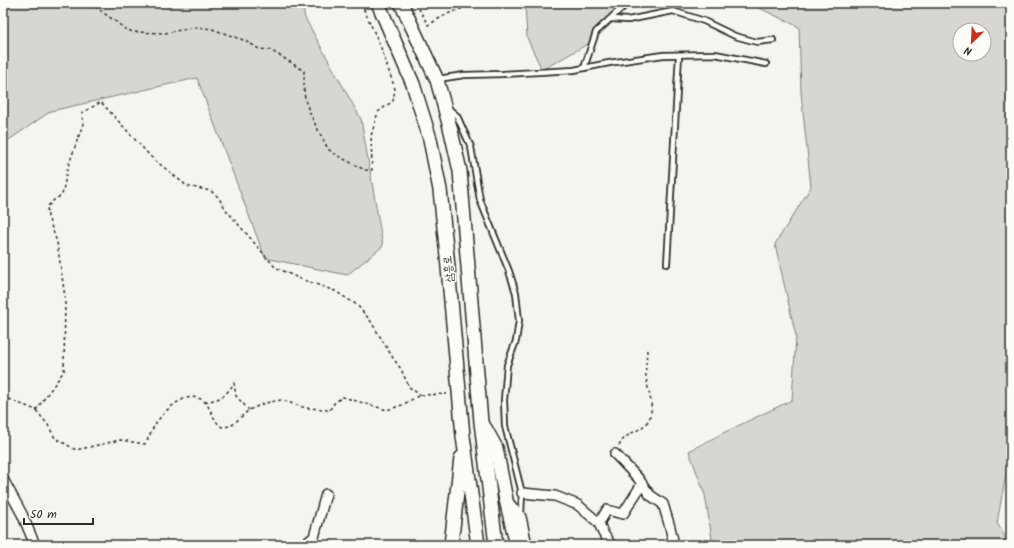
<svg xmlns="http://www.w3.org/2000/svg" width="1014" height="548" font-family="Kalam,'Poor Story',sans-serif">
<rect width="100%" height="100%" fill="#f5f4ef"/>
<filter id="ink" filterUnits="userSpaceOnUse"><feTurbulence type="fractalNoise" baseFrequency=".025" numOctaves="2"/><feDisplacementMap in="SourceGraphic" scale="8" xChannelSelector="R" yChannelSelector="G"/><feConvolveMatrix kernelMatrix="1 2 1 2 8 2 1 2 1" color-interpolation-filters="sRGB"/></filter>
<g filter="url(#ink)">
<g fill="#d7d6d2" stroke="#81807e" fill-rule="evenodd">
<polygon points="3,3 302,3 305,18 361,119 383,246 347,275 265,258 197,78 51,111 3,144"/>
<polygon points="525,3 633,3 593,41 542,70 527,38"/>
<path d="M749,3h262v444l-14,76 13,22h-297l-8,-50 -16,-44 34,-18 69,-33 4,-64 -21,-92 36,-57 -10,-94 -2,-66zM960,30h24v24h-24z"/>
</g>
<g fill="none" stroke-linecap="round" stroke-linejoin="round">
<g stroke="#2b2b2b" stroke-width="8">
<g id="service">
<polyline points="611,19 628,20 673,11 704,21 735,36 757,42 773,40"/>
<polyline points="584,68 596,32 627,3"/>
<polyline points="438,79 464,75 503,74 574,70 609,63 663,55 715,54 766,64"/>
<polyline points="449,109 457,116 471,147 480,200 509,271 516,293 519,321 516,341 507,365 504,400 505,426 522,493 521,515"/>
<polyline points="667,264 679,55"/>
</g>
</g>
<g stroke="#2b2b2b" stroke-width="12">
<g id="minor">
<polyline points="615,454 638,478 650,495 663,504 670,527 674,545"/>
<polyline points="3,479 22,514 35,545"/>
<polyline points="522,493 555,496 578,505 599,523 603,533 611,545"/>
<polyline points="508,502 521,517 527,545"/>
<polyline points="599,523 607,510 623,514 642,484"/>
<polyline points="304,545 314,537 326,494"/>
</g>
</g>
<g stroke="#2b2b2b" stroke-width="16">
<g id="secondary">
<polyline points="378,3 413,84 430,139 440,190 447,256 463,436 478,545"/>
<polyline points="401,3 437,80 451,131 460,171 481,422 496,545"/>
<polyline points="485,428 496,448 506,500 517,545"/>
<polyline points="451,545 461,458"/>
</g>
</g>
<g stroke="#2b2b2b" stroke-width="1.5" stroke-dasharray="3 3" stroke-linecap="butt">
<polyline points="90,3 115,21 125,29 133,32 165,33 197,27 212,29 246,41 259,49 270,50 287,60 304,71 304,93 306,103 313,120 328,149 338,156 365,170 372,170 371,136 378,112 393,101 395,89 380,45 361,3"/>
<polyline points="416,3 428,25 447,14 478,3"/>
<polyline points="3,4 17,3"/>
<path d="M3,397l33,13 12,15 7,13 21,12 44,-10 25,4c4,-6 6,-13 10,-19 8,-14 33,-38 50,-23 7,8 8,19 17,25l9,-1 18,-16 16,-7 16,-3 25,8 18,1 5,2 6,-9 8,-5 44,13 15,-5 18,-10 27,-1"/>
<path d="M205,402c16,-3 20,-5 29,-19l2,13 13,14"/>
<polyline points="36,410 64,371 65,297 57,242 48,217 47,207 54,200 62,195 68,167 83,124 82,113 101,102 151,157 187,186 211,191 218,197 227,211 275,267 298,278 335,291 357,305 370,320 393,358 401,369 409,387 420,395"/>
<path d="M619,446c8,-16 20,-12 29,-25 8,-14 -1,-31 -2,-45 -1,-8 1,-19 1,-28"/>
</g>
<use href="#service" stroke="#fdfcf7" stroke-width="4.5"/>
<use href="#minor" stroke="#fdfcf7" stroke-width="9"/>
<use href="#secondary" stroke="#fdfcf7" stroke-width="13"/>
</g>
</g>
<g text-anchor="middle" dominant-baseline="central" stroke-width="3" stroke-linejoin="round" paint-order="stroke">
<g font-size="11" fill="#2b2b2b" stroke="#fdfcf7">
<text transform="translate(449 269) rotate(-95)">삼흥로</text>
</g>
</g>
<rect width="1014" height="548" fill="none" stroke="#fdfcf7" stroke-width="16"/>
<rect x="8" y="8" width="998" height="532" fill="none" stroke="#2b2b2b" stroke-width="1.5" filter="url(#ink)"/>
<g transform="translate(972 42) rotate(204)"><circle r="19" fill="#fdfcf7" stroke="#a9a8a5"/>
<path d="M0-3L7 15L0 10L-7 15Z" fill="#c8321e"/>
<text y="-6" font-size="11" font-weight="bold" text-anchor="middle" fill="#2b2b2b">N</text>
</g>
<path d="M24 518v6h69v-6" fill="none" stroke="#2b2b2b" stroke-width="2"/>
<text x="30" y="518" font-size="12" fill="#2b2b2b" stroke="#fdfcf7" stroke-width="3" paint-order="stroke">50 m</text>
</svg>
